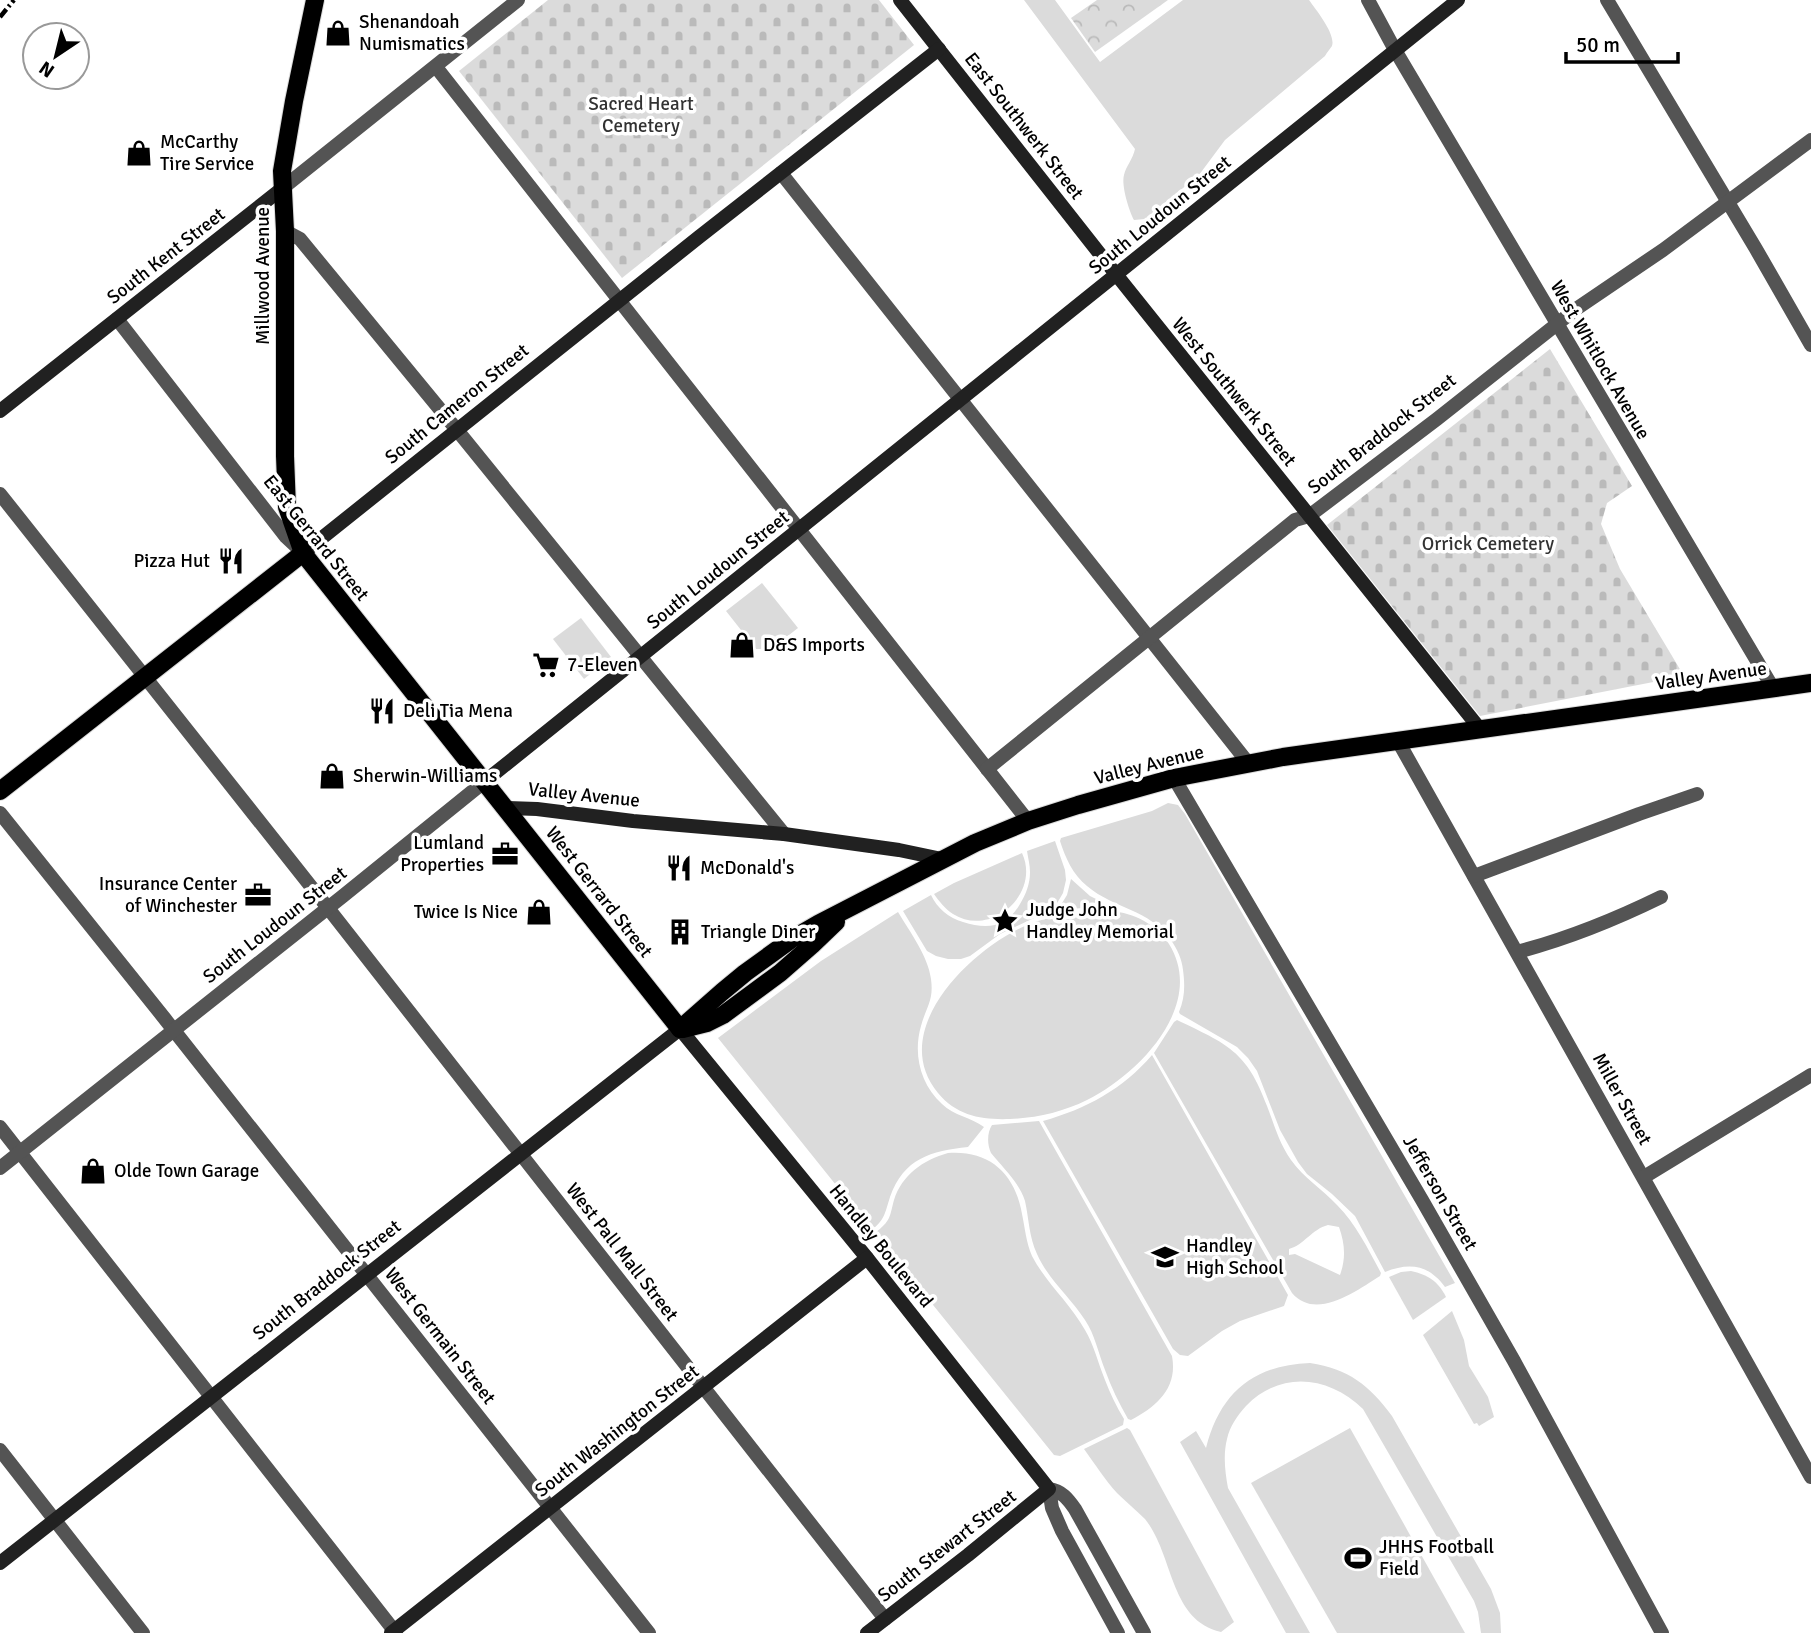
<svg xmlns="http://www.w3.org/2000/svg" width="1811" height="1633" font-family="Signika,sans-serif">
<defs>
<pattern id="forest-crowns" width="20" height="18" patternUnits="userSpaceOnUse" patternTransform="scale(1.75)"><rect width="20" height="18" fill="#dbdbdb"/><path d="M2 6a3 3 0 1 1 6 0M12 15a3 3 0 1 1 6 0" fill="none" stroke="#bababa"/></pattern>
<pattern id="cemetery-stones" width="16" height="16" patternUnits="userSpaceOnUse" patternTransform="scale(1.75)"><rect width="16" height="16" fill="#dbdbdb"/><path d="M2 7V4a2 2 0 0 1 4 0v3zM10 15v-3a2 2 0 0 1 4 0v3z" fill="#bababa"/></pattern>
</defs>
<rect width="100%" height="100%" fill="#fff"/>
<g fill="#dbdbdb" fill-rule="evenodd">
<path d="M1024,0h31l45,62 83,-62h126c7,10 27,34 23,46 -2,3 -5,6 -7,10l-100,84 -26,35 -54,44 -11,1c-5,-9 -13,-35 -10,-45 2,-9 9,-16 11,-26z"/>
<polygon points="762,583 798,628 771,649 756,649 726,611"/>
<polygon points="581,618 611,657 584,679 553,639"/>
<path d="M1168,803l10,2 7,9 270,469 -10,4c-16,-22 -35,-25 -60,-15l-30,-56 -23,-22 -25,-20 -9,-12 -18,-32 -23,-59 -9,-13 -11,-11 -57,-33 -1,-2c6,-14 6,-27 4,-42 -1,-11 -6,-21 -12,-30 -22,-31 -57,-31 -84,-54 -14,-11 -22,-29 -27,-45l1,-3 91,-27z"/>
<path d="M1055,841l10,29 1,10 -3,13 -7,12 -7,6 -49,23 -30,22 -9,3h-13l-12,-3 -9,-5 -24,-40 28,-16c6,13 18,23 32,27 25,8 44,5 57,-18 6,-10 10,-20 10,-32 0,-7 -2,-14 -3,-21z"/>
<path d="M1022,853c19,41 -31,85 -69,61 -8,-5 -14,-13 -19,-20l20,-11z"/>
<polygon points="1071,879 1090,896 1106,904 1106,906 1059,910 1059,908 1067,895"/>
<path d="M1111,911c23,2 45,13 58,33 38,61 -31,131 -82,156 -24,12 -51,18 -77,19 -28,1 -53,-3 -72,-26 -52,-63 34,-145 89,-168 27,-11 55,-14 84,-14z"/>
<path d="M898,912c12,20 30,44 33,67 3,22 -5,28 -10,47 -8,28 -1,58 21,78 12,12 29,13 42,23l-16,20c-37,4 -64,11 -78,50 -5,16 -5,22 -18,33l-154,-192 103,-77z"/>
<path d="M1177,1020c50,24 70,31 90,86 7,18 12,37 24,54 13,18 31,29 46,45 19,19 31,44 44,68l-1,3c-24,15 -64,45 -88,17l-138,-240 20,-31zM1328,1225l11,2c6,17 7,31 1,48l-45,-21 -6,1v-6c15,-4 23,-20 39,-24z"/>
<path d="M1152,1055l136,240 -4,11 -44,15 -18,10 -34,25 -8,-1 -7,-6 -130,-228c43,-12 80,-32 109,-66z"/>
<path d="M1039,1121l133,235c6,32 -15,50 -41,64l-3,-1c-9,-16 -17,-32 -23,-49 -7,-18 -10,-35 -20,-50 -15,-23 -37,-41 -48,-66 -8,-17 -8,-35 -12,-53 -6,-19 -22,-33 -34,-48 -4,-9 -4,-20 1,-28z"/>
<path d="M948,1153c41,-3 67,20 74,61 3,14 4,28 10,42 14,27 38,47 53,74 9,15 13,33 20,50 5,13 11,26 19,39l-1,6 -63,31 -6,-1 -179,-222c16,-13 14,-14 19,-33 8,-25 29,-40 54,-47z"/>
<path d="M1411,1271c17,4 27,10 35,26l-33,23 -24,-43 12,-5z"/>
<polygon points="1452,1311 1464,1340 1469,1366 1488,1397 1494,1417 1479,1426 1477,1423 1474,1424 1423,1335"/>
<path d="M1310,1363c39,6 59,22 82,53l99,173 9,24 1,20h-20l-3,-21 -4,-11 -111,-192c-34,-33 -82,-39 -117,-3 -9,10 -16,20 -19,33 -4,16 -2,33 1,49l82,145h-24l-106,-191 16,-11 10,17c14,-55 47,-83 104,-85z"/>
<path d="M1127,1428l3,2 104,192 -13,10c-52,-12 -47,-77 -76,-113 -9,-9 -19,-17 -28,-26 -12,-13 -22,-29 -33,-44z"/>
<polygon points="1350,1428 1465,1633 1337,1633 1251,1483"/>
</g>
<polygon fill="url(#forest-crowns)" points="1097,0 1168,0 1095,52 1071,18"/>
<g fill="url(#cemetery-stones)">
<polygon points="548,0 879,0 914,45 622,278 459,71"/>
<polygon points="1550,349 1632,486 1607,503 1601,524 1620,569 1684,676 1480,716 1327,525"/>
</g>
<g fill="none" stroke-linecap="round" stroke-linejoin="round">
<g stroke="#dbdbdb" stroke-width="20">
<g id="primary">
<polyline points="315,0 294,101 282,171 285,231 285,456 287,507 303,553 680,1029"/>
<polyline points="0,791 303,553"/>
<polyline points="680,1029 722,992 745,973 792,939 818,924 975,843 1028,821 1078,805 1174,778 1283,757 1811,683"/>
<polyline points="683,1029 707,1023 723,1015 780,973 812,945 836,922"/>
</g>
</g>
<g stroke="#545454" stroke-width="14">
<polyline points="1368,0 1395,50 1773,688"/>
<polyline points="1607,0 1756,249 1811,345"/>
<polyline points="436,67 1028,821"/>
<polyline points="781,173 1249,764"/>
<polyline points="284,187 518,0"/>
<polyline points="285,231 300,239 457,430 784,834"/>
<polyline points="117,319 286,537 301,551"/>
<polyline points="0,494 328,908 885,1619"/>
<polyline points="1398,741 1811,1477"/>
<polyline points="987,769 1295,520 1309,516 1437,419 1576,309 1663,250 1811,140"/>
<polyline points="1174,778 1422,1200 1514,1361 1662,1633"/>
<polyline points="0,813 165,1019 649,1633"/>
<polyline points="1474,876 1639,814 1697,794"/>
<path d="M1517,952c50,-13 97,-32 144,-55"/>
<polyline points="0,1127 396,1633"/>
<polyline points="0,1168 343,896 484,782"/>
<polyline points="1644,1177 1811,1075"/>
<polyline points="0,1450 143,1633"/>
<path d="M1118,1633l-56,-102 -10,-23 -3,-19c13,2 19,10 26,20l69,124"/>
</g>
<g stroke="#212121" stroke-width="14">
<polyline points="900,0 1107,263 1480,729"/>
<polyline points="0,411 284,187"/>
<polyline points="303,553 699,237 939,49"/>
<polyline points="484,782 1458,0"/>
<polyline points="505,808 537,809 633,821 784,834 899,850 942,859"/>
<polyline points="0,1563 680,1029 867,1258 1049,1489 968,1555 867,1633"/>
<polyline points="391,1633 867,1258"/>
</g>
<use href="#primary" stroke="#000" stroke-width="18"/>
<polyline stroke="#000" stroke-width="4.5" stroke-dasharray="10 3.5 2 3.5" stroke-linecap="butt" points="0,17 14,0"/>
</g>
<defs>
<g id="shop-bare" transform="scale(2.1)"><path d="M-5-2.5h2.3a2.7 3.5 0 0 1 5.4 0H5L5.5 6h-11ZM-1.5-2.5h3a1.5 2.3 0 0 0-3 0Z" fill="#000" stroke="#fff" stroke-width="2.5" paint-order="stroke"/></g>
<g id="restaurant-bare" transform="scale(2.1)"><path d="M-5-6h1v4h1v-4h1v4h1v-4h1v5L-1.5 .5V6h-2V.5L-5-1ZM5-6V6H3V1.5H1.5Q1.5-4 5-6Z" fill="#000" stroke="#fff" stroke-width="2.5" paint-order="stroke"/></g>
<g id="supermarket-bare" transform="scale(2.1)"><path d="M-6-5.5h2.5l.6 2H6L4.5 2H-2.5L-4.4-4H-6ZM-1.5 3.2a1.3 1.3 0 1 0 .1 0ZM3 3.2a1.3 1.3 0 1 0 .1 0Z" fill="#000" stroke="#fff" stroke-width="2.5" paint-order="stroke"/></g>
<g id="office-bare" transform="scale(2.1)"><path d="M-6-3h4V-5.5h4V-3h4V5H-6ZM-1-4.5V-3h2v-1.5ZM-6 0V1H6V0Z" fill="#000" stroke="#fff" stroke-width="2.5" paint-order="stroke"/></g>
<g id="sight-bare" transform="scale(2.1)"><path d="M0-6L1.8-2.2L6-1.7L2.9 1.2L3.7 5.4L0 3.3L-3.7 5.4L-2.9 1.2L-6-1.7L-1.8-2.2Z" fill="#000" stroke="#fff" stroke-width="2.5" paint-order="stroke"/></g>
<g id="building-bare" transform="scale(2.1)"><path d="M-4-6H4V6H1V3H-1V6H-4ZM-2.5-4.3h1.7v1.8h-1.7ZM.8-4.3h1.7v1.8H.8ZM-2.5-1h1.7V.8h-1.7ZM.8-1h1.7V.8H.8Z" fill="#000" stroke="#fff" stroke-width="2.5" paint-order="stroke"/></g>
<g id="school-bare" transform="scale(2.1)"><path d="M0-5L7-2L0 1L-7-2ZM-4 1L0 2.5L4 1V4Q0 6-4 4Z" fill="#000" stroke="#fff" stroke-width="2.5" paint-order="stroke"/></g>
<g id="stadium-bare" transform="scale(2.1)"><path d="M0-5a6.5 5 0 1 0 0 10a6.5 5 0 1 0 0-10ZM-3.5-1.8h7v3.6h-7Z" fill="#000" stroke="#fff" stroke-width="2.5" paint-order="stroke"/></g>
</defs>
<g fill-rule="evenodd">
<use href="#shop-bare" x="338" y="33"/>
<use href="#shop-bare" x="139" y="153"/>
<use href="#restaurant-bare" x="231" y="561"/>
<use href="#shop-bare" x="742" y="645"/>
<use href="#supermarket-bare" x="546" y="665"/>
<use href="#restaurant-bare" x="382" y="711"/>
<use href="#shop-bare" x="332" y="776"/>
<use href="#office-bare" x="505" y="854"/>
<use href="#restaurant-bare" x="679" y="868"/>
<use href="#office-bare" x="258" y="895"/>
<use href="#shop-bare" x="539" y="912"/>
<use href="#sight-bare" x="1005" y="921"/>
<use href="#building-bare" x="680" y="932"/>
<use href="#shop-bare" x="93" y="1171"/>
<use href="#school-bare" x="1165" y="1257"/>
<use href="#stadium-bare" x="1358" y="1558"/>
</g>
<g text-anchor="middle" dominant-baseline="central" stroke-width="7" stroke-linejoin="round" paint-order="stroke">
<g font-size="19" fill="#000" stroke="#fff" text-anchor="start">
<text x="359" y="22">Shenandoah<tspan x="359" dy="22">Numismatics</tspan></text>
<text x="160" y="142">McCarthy<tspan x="160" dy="22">Tire Service</tspan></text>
<text x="210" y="561" text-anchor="end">Pizza Hut</text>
<text x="763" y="645">D&amp;S Imports</text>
<text x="567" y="665">7-Eleven</text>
<text x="403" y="711">Deli Tia Mena</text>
<text x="353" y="776">Sherwin-Williams</text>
<text x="484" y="843" text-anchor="end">Lumland<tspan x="484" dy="22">Properties</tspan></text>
<text x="700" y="868">McDonald's</text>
<text x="237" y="884" text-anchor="end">Insurance Center<tspan x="237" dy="22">of Winchester</tspan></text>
<text x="1026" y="910">Judge John<tspan x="1026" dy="22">Handley Memorial</tspan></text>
<text x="518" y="912" text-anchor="end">Twice Is Nice</text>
<text x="701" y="932">Triangle Diner</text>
<text x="114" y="1171">Olde Town Garage</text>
<text x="1186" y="1246">Handley<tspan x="1186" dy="22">High School</tspan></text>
<text x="1379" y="1547">JHHS Football<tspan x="1379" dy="22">Field</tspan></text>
</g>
<g font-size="19" fill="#323232" stroke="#fff">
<text x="641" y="104">Sacred Heart<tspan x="641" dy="22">Cemetery</tspan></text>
<text x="1488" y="544">Orrick Cemetery</text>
</g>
<g font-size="19" fill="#000" stroke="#fff">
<text transform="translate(1024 126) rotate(52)">East Southwerk Street</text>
<text transform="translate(1160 215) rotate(-39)">South Loudoun Street</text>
<text transform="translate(166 256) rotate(-38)">South Kent Street</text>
<text transform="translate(263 276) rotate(-90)">Millwood Avenue</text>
<text transform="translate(1600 360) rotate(60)">West Whitlock Avenue</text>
<text transform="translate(1234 392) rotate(51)">West Southwerk Street</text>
<text transform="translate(457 404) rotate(-39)">South Cameron Street</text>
<text transform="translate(1382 434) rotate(-38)">South Braddock Street</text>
<text transform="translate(316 538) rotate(51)">East Gerrard Street</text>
<text transform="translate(718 570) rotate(-39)">South Loudoun Street</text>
<text transform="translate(1711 676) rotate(-8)">Valley Avenue</text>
<text transform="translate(1149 765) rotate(-14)">Valley Avenue</text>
<text transform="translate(584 795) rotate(6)">Valley Avenue</text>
<text transform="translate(599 892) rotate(52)">West Gerrard Street</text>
<text transform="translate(275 925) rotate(-38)">South Loudoun Street</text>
<text transform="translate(1622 1099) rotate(61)">Miller Street</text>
<text transform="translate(1440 1193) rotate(60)">Jefferson Street</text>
<text transform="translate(881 1246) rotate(51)">Handley Boulevard</text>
<text transform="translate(622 1252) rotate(52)">West Pall Mall Street</text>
<text transform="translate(327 1280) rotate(-38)">South Braddock Street</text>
<text transform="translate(440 1336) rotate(52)">West Germain Street</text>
<text transform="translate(617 1431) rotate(-38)">South Washington Street</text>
<text transform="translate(947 1546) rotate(-38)">South Stewart Street</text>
</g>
</g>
<g transform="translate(56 56) rotate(215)"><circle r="33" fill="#ffffff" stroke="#999999" stroke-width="2"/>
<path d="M0-5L12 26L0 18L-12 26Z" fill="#000000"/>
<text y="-10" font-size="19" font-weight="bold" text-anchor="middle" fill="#000000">N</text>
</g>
<path d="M1566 52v10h112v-10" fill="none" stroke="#000000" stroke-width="3.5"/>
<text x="1576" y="52" font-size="21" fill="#000000" stroke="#ffffff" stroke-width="5" paint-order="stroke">50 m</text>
</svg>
